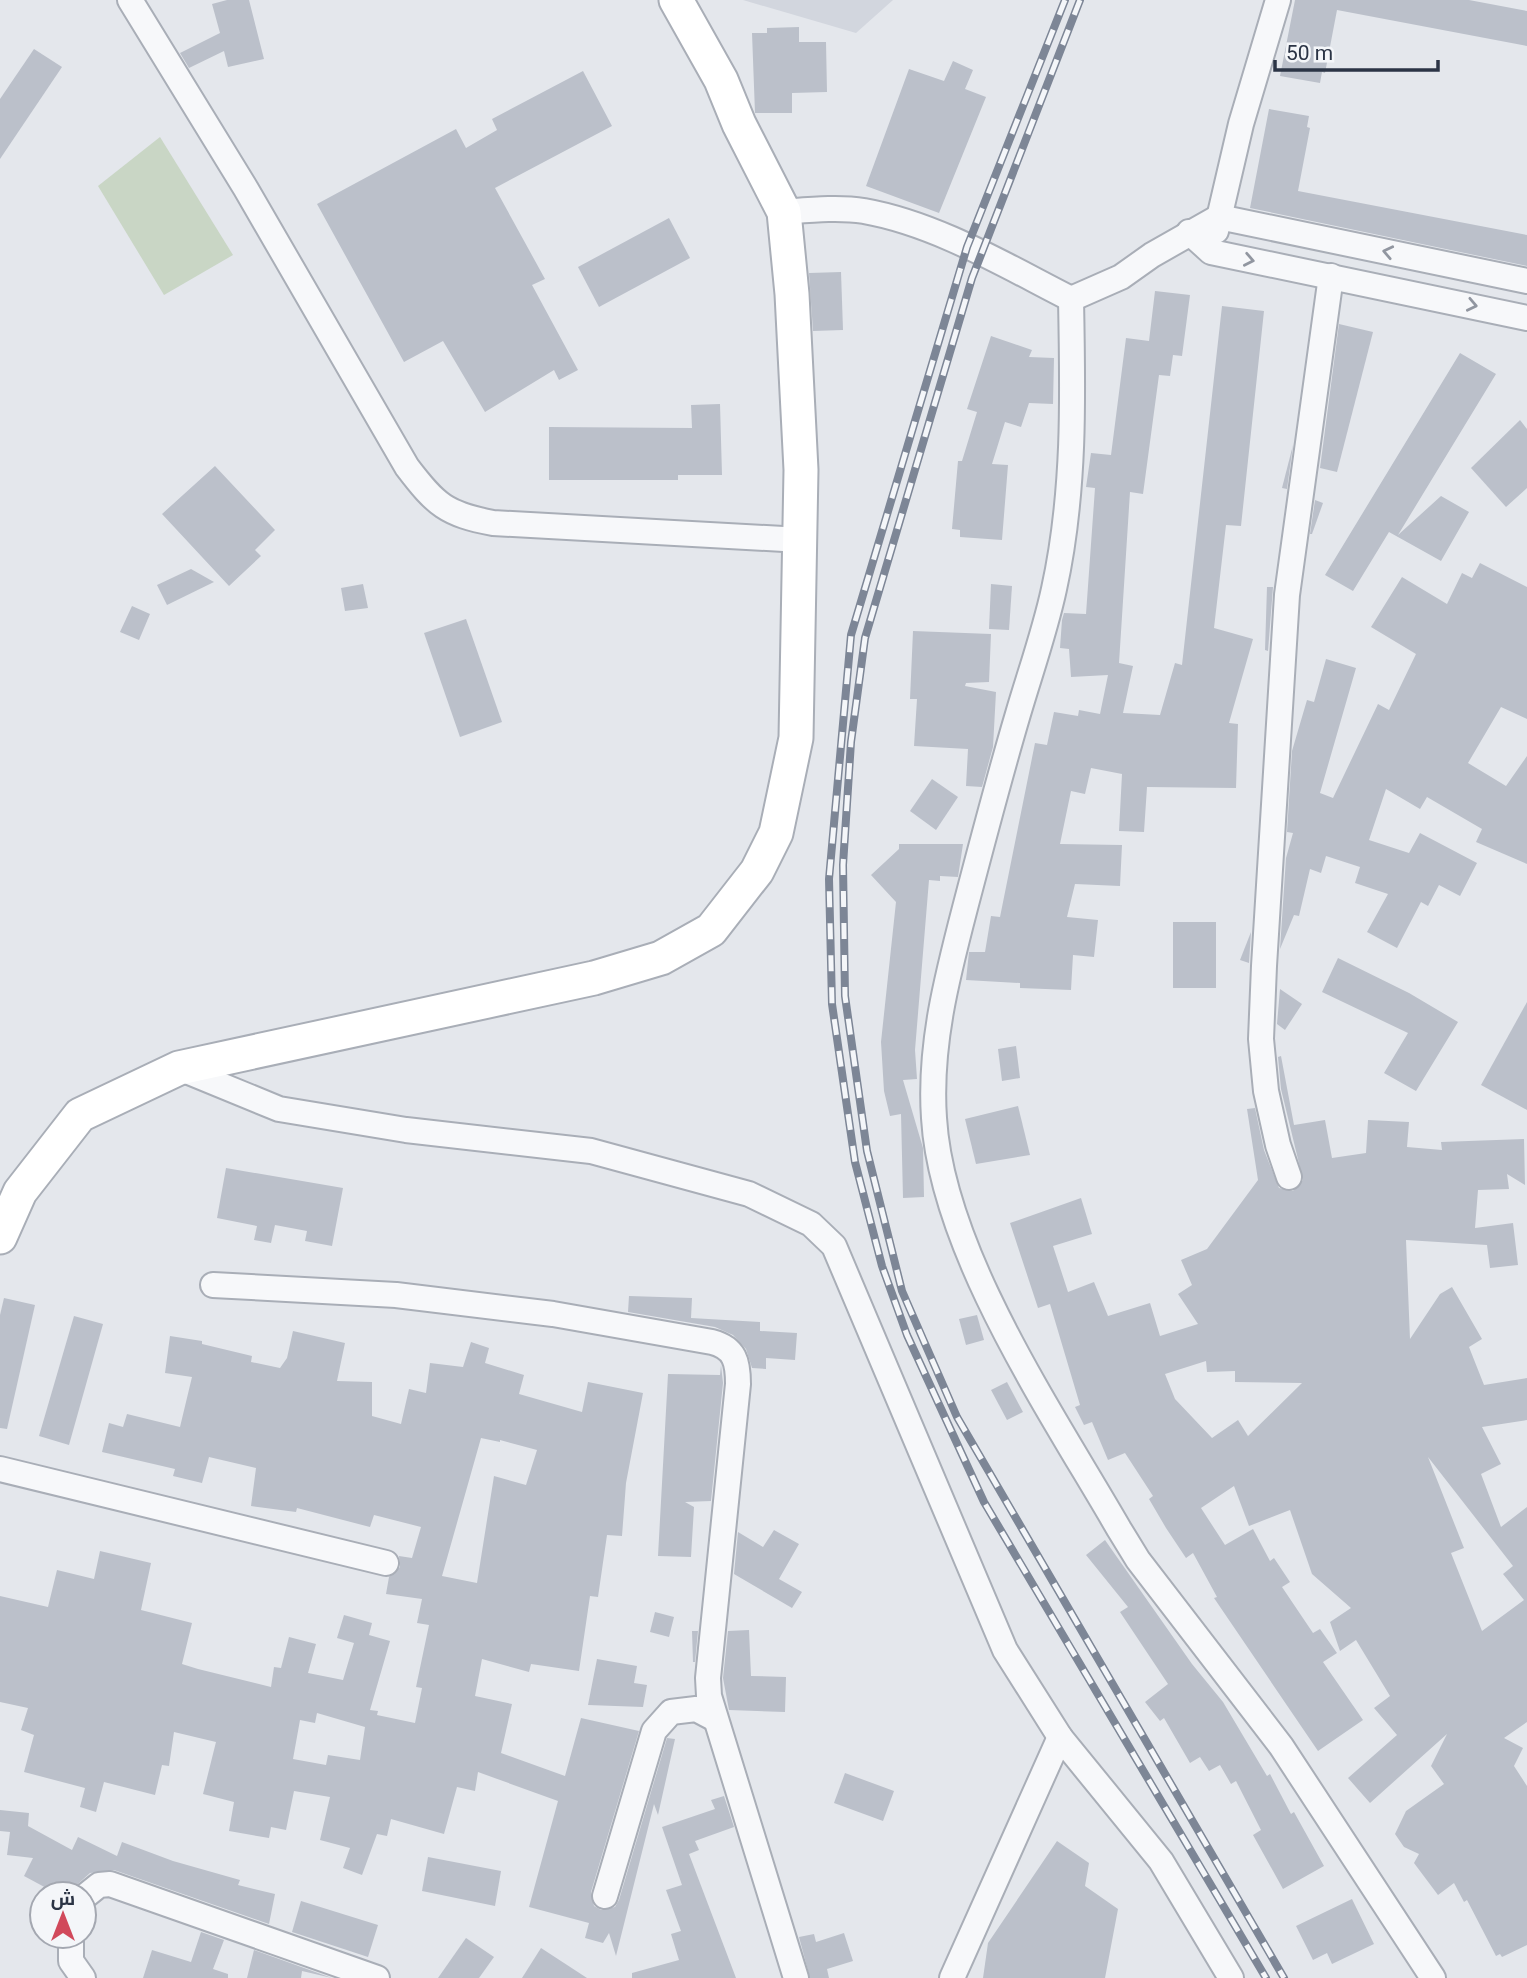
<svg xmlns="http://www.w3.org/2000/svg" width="1527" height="1978" font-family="Roboto,Cairo,sans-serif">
<rect width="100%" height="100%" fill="#e4e7ec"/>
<polygon fill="#d2d6de" points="743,0 893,0 856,33"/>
<polygon fill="#c9d6c5" points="160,137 233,255 164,295 98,186"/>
<g fill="#bbc0ca" fill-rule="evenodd">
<polygon points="227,0 249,0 264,59 228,67 224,51 189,68 180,53 220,33 212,4"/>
<polygon points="1295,0 1469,0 1527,11 1527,46 1337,10 1325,73 1322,72 1320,83 1280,76"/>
<polygon points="799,27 799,42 826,42 827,92 792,93 792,113 755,113 752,33 767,33 767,28"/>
<polygon points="34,49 62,67 0,159 0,99"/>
<polygon points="953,61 973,70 965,89 986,97 939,213 866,186 909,69 944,81"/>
<polygon points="583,71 612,126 495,188 545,279 532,285 578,370 559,380 554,370 485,412 443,341 404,362 317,204 456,129 466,148 497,130 492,119"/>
<polygon points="1269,109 1309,116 1307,127 1310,128 1298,191 1527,235 1527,266 1250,208"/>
<polygon points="669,218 690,258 599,307 578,267"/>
<polygon points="841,272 843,330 813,331 809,273"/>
<polygon points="1155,291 1190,295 1182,356 1173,355 1170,376 1159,375 1143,494 1130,492 1119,663 1133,666 1123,713 1160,715 1175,663 1182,665 1222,306 1264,311 1241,526 1226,525 1214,628 1253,639 1229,723 1238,724 1236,788 1147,787 1144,832 1119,831 1122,774 1091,768 1085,794 1071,791 1060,844 1122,845 1120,886 1075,884 1067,917 1098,920 1094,957 1073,955 1071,990 1020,988 1020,983 966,980 969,952 985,952 991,916 1000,917 1035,743 1047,745 1054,712 1078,716 1079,710 1100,714 1108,675 1071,677 1069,649 1060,648 1062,620 1064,613 1086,614 1095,488 1086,487 1091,453 1111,455 1126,338 1149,341"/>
<polygon points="1339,324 1373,332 1337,472 1320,468"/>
<polygon points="991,336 1032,350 1029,357 1054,358 1053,404 1029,403 1021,427 1005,422 992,464 1008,465 1002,540 960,537 960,530 952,529 958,461 962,461 977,412 967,409"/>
<polygon points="1460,353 1496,374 1398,535 1441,496 1469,512 1441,561 1389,532 1353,591 1325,575"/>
<polygon points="720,404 722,475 678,475 678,480 549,480 549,427 692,428 691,405"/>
<polygon points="1520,420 1527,429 1527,488 1506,507 1471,468"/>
<polygon points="1293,445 1287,489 1282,488"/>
<polygon points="215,466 275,530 255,550 261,556 229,586 162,514"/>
<polygon points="1315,500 1323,503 1312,534 1310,534"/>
<polygon points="1480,563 1527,587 1527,719 1501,707 1468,763 1506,786 1527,756 1527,864 1476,842 1482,829 1427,797 1420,809 1386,789 1369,840 1409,853 1420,833 1477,863 1460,896 1439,885 1428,906 1421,902 1397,948 1367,932 1388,894 1355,883 1360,867 1326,856 1321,873 1310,869 1299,916 1294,915 1280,949 1286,858 1293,833 1287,832 1292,751 1307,700 1314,702 1326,659 1356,668 1320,793 1333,798 1378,704 1389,710 1416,654 1371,627 1402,577 1447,604 1462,573 1472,578"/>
<polygon points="191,569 214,582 167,605 157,585"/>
<polygon points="363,584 368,608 345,611 341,588"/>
<polygon points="991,584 1012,586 1009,630 989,629"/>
<polygon points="1267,587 1273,587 1268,651 1265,650"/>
<polygon points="132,606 150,614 139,640 120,632"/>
<polygon points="466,619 502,722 460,737 424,633"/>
<polygon points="913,631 991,634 989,682 966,683 965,686 996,692 993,747 982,787 966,786 968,749 914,746 917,699 910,699"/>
<polygon points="932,779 958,797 936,830 910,811"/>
<polygon points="899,844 963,844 958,877 940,876 940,881 929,880 915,1050 917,1079 903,1080 923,1148 924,1197 903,1198 901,1114 890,1116 884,1091 881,1042 896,902 871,875 899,849"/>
<rect x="1173" y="922" width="43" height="66"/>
<polygon points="1251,932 1249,963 1240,960"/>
<polygon points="1338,958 1409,993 1458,1022 1416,1091 1384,1073 1408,1033 1322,992"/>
<polygon points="1280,989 1302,1004 1285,1030 1277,1024"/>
<polygon points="1527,1002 1527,1110 1481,1085"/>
<polygon points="1016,1046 1020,1078 1002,1081 998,1049"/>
<path d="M1281,1056l13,69 31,-5 7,38 34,-5 2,-33 41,2 -2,25 35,3 -1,-8 83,-3 1,46 -18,-11 2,15 -31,1 -3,38 38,-5 5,42 -28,3 -3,-23 -81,-5 4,99 30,-45 12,-7 30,52 -13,8 15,38 43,-7v42l-45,7 19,37 -20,10 20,53 26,-20v215l-23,16 19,10 -9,18 13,20v159l-25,12 -2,-3 -4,2 -29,-56 -3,2 -10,-19 -16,12 -24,-32 5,-9 -15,-7 -9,-13 11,-23 38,-27 -13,-18 16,-32 -77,69 -22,-25 49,-43 -23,-27 16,-12 -34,-56 -16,11 -10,-29 21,-14 -39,-34 -22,-64 -41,16 -15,-40 -33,22 24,37 28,-16 17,32 4,-3 16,24 -8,5 31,46 7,-4 17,24 -14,9 40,58 -45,31 -104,-153 3,-1 -24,-44 -7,5 -20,-30 -17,-29 4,-3 -28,-43 -17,7 -16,-38 -8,3 -9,-18 5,-2 -30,-101 -12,4 -28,-85 71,-25 11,36 -39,12 15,46 26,-10 14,34 42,-13 10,33 38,-12 -20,-30 14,-9 -11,-25 26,-11 51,-69 -11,-71 8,-1 9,42 15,38 14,3 10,-11 -22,-91 -3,-32zM1206,1361l1,11 28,-1v11l67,1 -54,53 -10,-16 -26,18 -37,-39 -10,-25zM1428,1457l85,109 -10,8 21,26 -42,31 -31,-78 13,-5z"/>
<polygon points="1018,1106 1030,1155 976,1164 965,1119"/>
<polygon points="226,1168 343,1188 332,1246 305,1241 307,1231 275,1225 271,1243 254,1240 257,1226 217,1218"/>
<polygon points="629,1296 692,1298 691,1318 760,1322 760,1331 797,1333 795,1360 766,1358 766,1369 752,1368 746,1349 733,1335 715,1327 628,1312"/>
<polygon points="4,1298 35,1305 7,1429 0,1428 0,1315"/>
<polygon points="977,1315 984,1340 966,1345 959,1319"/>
<polygon points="74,1316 103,1324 69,1445 39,1436"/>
<path d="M293,1331l52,12 -8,38 35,1v34l29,8 8,-35 17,4 4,-30 33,4 8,-25 18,6 -4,15 39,12 -5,19 63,18 6,-30 55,11 -17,90 -4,53 -15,-1 -9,62 -8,-1 -11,75 -48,-7 -2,8 -47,-13 -7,37 37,8 -11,49 64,23 16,-58 58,13 -48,161 3,14 7,4 14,-3 4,-7 48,-162 8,1 -17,76 -4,-11 -38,152 -7,-23 -6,10 -18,-5 4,-15 -60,-16 29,-106 -80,-29 -3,19 -18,-4 -13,47 -53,-15 -4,17 -10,-2 -15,41 -19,-7 7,-20 -30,-8 10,-43 -36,-6 -8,39 -15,-3 -2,11 -40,-7 5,-29 -31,-8 13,-52 -42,-10 -5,34 -7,-1 -7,30 -51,-13 -8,30 -16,-5 5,-19 -61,-16 10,-37 -13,-5 7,-22 -28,-6v-106l48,11 9,-37 37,9 6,-28 51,12 -10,47 51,13 -10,41 16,5 73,18 3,-20 7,1 8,-31 27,7 -8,29 35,7 11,-37 -17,-5 7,-23 28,8 -3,12 21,6 -20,69 8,1 -1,4 38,8 7,-35 -6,-1 13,-62 -12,-2 5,-24 -36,-5 3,-17 11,-10 -1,-11 13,2 9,-31 -47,-12 -4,12 -73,-19 -1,4 -45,-6 5,-38 -47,-11 -7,26 -29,-7 2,-7 -73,-17 7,-29 14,4 4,-13 53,13 12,-50 -27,-4 5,-37 32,5v3l50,12 -1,6 29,6 7,-10zM481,1438l19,4v-2l37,10 -11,35 -32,-9 -17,107 -35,-7zM317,1713l48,14 -5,33 -32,-5 -2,10 -33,-6 7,-39 15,3z"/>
<polygon points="721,1365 723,1383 711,1501 685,1502 694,1507 691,1557 658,1556 668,1374 720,1375"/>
<polygon points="1007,1382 1023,1412 1007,1420 991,1390"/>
<polygon points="774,1530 799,1544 779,1579 802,1592 792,1608 734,1574 738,1532 763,1547"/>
<polygon points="1105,1540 1192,1664 1223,1702 1267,1776 1270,1774 1291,1814 1294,1812 1324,1866 1283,1889 1253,1835 1261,1830 1236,1781 1231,1784 1220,1765 1209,1771 1200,1757 1190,1763 1164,1718 1160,1721 1145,1702 1168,1684 1120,1612 1128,1607 1086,1555"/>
<polygon points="655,1612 674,1617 669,1637 650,1632"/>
<polygon points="749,1630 751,1676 786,1677 785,1712 729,1710 723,1678 728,1631"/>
<polygon points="692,1631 698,1631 695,1662 693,1662"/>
<polygon points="597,1659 637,1666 634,1683 647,1685 643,1707 588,1705"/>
<polygon points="845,1773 894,1791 883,1821 834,1803"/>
<polygon points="724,1796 734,1827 695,1841 699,1850 689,1854 736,1978 632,1978 632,1973 679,1960 671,1934 681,1931 666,1890 682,1885 662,1827 715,1809 711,1800"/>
<polygon points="0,1810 29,1813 28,1826 72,1850 78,1837 117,1856 122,1842 173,1861 240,1880 238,1885 275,1894 269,1924 114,1870 90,1873 71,1890 54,1882 50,1890 24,1876 33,1858 7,1855 10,1832 0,1831"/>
<polygon points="1057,1841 1089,1863 1085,1886 1118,1909 1105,1978 983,1978 988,1943"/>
<polygon points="428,1857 501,1871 495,1906 422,1891"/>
<polygon points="1352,1899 1374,1944 1332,1964 1327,1953 1313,1960 1296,1926"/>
<polygon points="301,1901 378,1925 368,1957 292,1932"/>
<polygon points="201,1932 224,1940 213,1969 228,1974 228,1978 143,1978 152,1950 191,1962"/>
<polygon points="844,1933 853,1961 827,1969 829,1978 810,1978 799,1937 814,1934 816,1942"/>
<polygon points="466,1938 494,1957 479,1978 438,1978"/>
<polygon points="541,1948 587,1978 522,1978"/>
<polygon points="254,1950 332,1978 302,1971 301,1978 247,1978"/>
</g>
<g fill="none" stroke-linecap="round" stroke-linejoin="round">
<g stroke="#a9aeb7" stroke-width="28">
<g id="minor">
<path d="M130,0l116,189 161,278c29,38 39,47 86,56l308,17"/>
<path d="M784,212c26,-2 54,-5 80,-1 73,13 142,55 207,88"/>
<polyline points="1216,231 1241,124 1278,0"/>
<polyline points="1189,232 1211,252 1527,318"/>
<path d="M1071,299c2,97 4,195 -17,290 -9,42 -24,84 -36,125 -19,64 -36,129 -53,194 -18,69 -36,138 -31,210 8,134 118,295 185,411l19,31 143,186 152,232"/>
<polyline points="1071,299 1121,277 1152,255 1219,217 1527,281"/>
<polyline points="179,1068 279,1109 406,1130 591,1151 749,1194 811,1224 834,1246 1005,1650 1060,1737 1161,1861 1231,1978"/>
<polyline points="1289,1177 1278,1145 1266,1091 1261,1039 1264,966 1287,595 1331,276"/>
<path d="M213,1285l183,10 157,19 159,28c23,6 26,20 26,42l-30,294 1,18 87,282"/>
<polyline points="0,1469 386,1563"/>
<polyline points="605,1896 654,1731 671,1712 696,1709 715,1719"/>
<polyline points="84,1897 99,1885 110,1884 377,1978"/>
<polyline points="71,1936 71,1961 83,1978"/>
<polyline points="952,1978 1060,1737"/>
</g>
</g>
<g stroke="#a9aeb7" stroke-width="37">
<polyline id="secondary" points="0,1237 20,1192 80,1115 179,1068 594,978 661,958 711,930 757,871 776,833 796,738 801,470 792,294 784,212 739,124 721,80 676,0"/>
</g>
<use href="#minor" stroke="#f7f8fa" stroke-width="24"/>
<use href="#secondary" stroke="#fff" stroke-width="33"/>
<g stroke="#7d8696" stroke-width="8">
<g id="rail">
<polyline points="1065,0 967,247 851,635 829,879 832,1004 855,1162 882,1266 907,1335 984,1502 1266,1978"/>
<polyline points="1080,0 972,278 865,638 851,742 843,865 845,996 867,1151 902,1291 957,1417 1284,1978"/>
</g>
</g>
<use href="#rail" stroke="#f4f6f9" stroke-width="5" stroke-dasharray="16" stroke-linecap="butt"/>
</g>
<defs><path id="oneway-chevron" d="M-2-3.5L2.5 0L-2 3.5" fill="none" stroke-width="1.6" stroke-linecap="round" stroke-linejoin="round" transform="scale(1.75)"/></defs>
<g stroke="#9196a0">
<use href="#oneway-chevron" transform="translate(1388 252) rotate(-168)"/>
<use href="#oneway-chevron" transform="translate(1249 260) rotate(11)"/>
<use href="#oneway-chevron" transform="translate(1472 305) rotate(12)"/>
</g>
<g transform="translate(63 1915)"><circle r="33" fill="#f4f6f9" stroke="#a4a8b1" stroke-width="2"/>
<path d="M0-5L12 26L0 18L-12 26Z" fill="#d1495b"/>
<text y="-10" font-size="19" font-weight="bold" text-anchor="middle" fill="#2b3445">ش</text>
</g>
<path d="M1275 60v10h163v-10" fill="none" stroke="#2b3445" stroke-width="3.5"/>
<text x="1286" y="60" font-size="21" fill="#2b3445" stroke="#f4f6f9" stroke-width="5" paint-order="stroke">50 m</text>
</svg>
